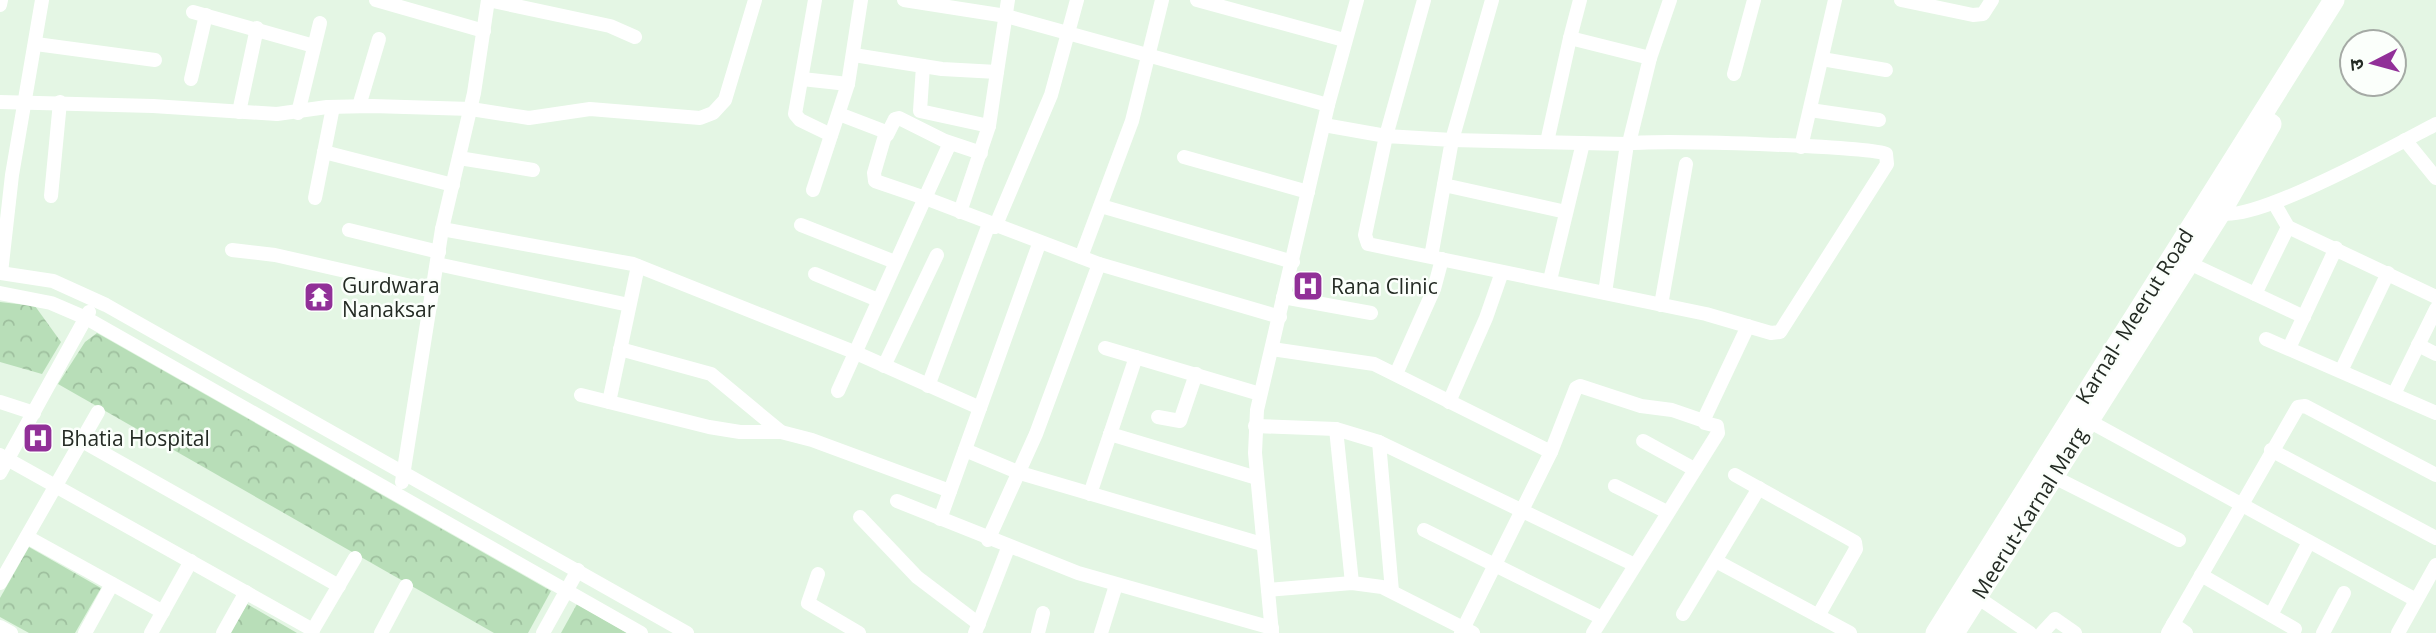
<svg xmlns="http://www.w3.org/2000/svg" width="2436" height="633" font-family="'Open Sans','Noto Sans Devanagari',sans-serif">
<defs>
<pattern id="park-crowns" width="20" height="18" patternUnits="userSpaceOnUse" patternTransform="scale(1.75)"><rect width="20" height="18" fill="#b8deb8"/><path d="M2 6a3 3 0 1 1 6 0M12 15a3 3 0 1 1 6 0" fill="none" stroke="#9ebf9e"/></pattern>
</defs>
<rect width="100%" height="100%" fill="#e4f6e4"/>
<g fill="url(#park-crowns)">
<polygon points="0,302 35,306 61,342 42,374 0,362"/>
<polygon points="97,333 551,591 528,633 494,633 58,384 85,342"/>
<polygon points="29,547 101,588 75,633 29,633 0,617 0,598"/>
<polygon points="247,604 297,633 230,633"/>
<polygon points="577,604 627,633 561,633"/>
</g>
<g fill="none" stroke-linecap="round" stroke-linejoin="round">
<g stroke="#fff" stroke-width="14">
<polyline points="376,0 484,31"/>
<polyline points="488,0 610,26 635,37"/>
<polyline points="815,0 795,114 800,120 831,135"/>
<polyline points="904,0 1006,16 1328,105"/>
<polyline points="1197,0 1344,40"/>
<polyline points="1492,0 1452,140 1627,144"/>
<polyline points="1901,0 1973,15 1983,14 1992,0"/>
<polyline points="0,5 1,0"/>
<polyline points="193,12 314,46"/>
<polyline points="1570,38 1580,0"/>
<polyline points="36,44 155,60"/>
<polyline points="854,55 942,69 997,72 1008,0"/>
<polyline points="1650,58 1670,0"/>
<polyline points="1822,59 1886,70"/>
<polyline points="923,66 920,111 989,126"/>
<polyline points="1734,74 1754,0"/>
<polyline points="191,79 206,15"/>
<polyline points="802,79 848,84"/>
<polyline points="0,102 153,106 277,114 327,107 372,106 471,109 529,118 590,109 700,118 713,113 725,100 755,0"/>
<polyline points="359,106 379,39"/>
<polyline points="1810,110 1879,120"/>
<polyline points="239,112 257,28"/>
<polyline points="298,113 320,23"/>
<polyline points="1324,125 1386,136 1424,0"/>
<polyline points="887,135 895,119 899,118 945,141 981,153"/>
<polyline points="2405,140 2436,178"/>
<polyline points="1547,142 1570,38 1650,58 1629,143"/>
<polyline points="950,143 925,198 1099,264 1280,317"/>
<polyline points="1801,147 1835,0"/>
<polyline points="324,152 453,185"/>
<polyline points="1184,157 1308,192"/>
<polyline points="459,158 533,170"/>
<polyline points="1444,185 1566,212"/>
<polyline points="813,190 848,84 861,0"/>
<polyline points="51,196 60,102"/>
<polyline points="315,198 333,107"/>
<polyline points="2274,203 2288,227 2436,297"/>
<polyline points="1101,206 1293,262"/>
<path d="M2214,211c29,20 187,-69 222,-87"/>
<polyline points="960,212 989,126 997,72"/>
<polyline points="801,225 895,262"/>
<polyline points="995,227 1051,95 1077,0"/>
<polyline points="442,229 633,264 854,352 980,408"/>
<polyline points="349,230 439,252"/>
<polyline points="232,250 275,255 433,291"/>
<polyline points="1081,257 1132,121 1162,0"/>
<path d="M1431,257l21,-117 -66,-4 -21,99 3,9 338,70 65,19 9,-1 107,-168 -1,-10c-15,-8 -236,-15 -259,-10l-22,149"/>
<polyline points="2189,263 2304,317"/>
<polyline points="437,264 629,305"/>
<polyline points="0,273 53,281 106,305 687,633"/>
<polyline points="1,273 12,175 42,0"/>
<polyline points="815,274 878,300"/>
<polyline points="1550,280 1583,143"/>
<polyline points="0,293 51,303 86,318 641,633"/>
<polyline points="2255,294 2288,227"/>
<polyline points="1283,297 1371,313"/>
<polyline points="1661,305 1686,164"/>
<polyline points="2266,339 2436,413"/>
<polyline points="2418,345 2436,354"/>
<polyline points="1105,348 1260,394"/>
<polyline points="2289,348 2336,248"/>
<polyline points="620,349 711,374 781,432"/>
<polyline points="1272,349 1374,364 1551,452 1461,633"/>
<polyline points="884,366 937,255"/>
<polyline points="2341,371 2388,273"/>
<polyline points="1396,374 1434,289 1442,259"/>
<polyline points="928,386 989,224"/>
<polyline points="838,391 925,198 875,181 874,173 886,132 839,114"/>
<polyline points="2394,394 2436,309"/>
<polyline points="581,395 709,427 740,432 781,432 812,440 950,491"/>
<polyline points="0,402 34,413"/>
<polyline points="609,402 638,266"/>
<polyline points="1449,402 1486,318 1502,272"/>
<polyline points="1158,417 1180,421 1196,374"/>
<polyline points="2087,420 2416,600"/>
<polyline points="1255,426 1336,429 1379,442 1392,591"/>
<polyline points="1336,429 1352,583"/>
<polyline points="1110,434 1257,478"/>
<polyline points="82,441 339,586"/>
<polyline points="1643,441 1694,469"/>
<polyline points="1379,442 1635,565"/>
<polyline points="965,450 1020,473 1262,544"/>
<polyline points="2271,450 2436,538"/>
<polyline points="1551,452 1576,388 1580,386 1641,406 1672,410 1704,421"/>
<polyline points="0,455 313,630"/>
<polyline points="0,473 89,312"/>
<polyline points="1735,475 1855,542 1856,549 1818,616"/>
<polyline points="2052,476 2179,540"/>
<polyline points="402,482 442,229 474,93 488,0"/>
<polyline points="1615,486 1667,512"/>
<polyline points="1090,494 1136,357"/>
<polyline points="897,501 1078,573 1272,628"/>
<polyline points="860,517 917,577 979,624"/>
<polyline points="940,519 1039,244"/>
<polyline points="1424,530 1602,618"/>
<polyline points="27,537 163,612"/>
<polyline points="988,540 1036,434 1099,264"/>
<polyline points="1716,561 1850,633"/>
<polyline points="818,574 808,603 859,633"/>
<polyline points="2201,575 2295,629"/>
<polyline points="0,583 98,412"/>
<polyline points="1268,590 1352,583 1382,587 1473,633"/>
<polyline points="1977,597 2030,633"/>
<polyline points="1683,614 1759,488"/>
<polyline points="2271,615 2309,542"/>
<polyline points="2173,624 2186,633"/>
<polyline points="0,627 11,633"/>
<polyline points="85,633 112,584"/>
<polyline points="151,633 191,561"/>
<polyline points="223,633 246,592"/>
<polyline points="311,633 355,558"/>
<polyline points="381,633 406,586"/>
<polyline points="543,633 578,570"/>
<polyline points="975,633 1008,548"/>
<polyline points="1038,633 1043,613"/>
<polyline points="1101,633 1116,585"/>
<polyline points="1272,633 1255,453 1257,410 1328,105 1357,0"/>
<polyline points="1593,633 1718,433 1717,426 1705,423 1704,419 1748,326"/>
<polyline points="2042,633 2055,619 2075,633"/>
<polyline points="2168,633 2298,407 2305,406 2436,475"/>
<polyline points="2323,633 2344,593"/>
<polyline points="2398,633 2436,565"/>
</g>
<g stroke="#fff" stroke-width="21">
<polyline points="1936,633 2334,0"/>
<polyline points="1954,633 2219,215 2271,124"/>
</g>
</g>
<defs>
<g id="hospital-square" transform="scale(1.575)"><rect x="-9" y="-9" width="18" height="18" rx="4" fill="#913098" stroke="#fbfffb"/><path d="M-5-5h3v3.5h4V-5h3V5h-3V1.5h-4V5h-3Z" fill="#fff"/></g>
<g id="temple-square" transform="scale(1.575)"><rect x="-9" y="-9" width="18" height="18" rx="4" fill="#913098" stroke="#fbfffb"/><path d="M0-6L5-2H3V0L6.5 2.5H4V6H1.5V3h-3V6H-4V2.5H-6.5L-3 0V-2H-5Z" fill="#fff"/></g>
</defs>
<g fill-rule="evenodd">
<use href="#hospital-square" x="1308" y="286"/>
<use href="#temple-square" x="319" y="297"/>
<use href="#hospital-square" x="38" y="438"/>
</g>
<g text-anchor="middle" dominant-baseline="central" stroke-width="5" stroke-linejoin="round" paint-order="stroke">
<g font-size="21" fill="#242b24" stroke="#fbfffb" text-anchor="start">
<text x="342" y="285">Gurdwara<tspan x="342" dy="24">Nanaksar</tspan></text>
<text x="1331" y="286">Rana Clinic</text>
<text x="61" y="438">Bhatia Hospital</text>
</g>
<g font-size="21" fill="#242b24" stroke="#fbfffb">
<text transform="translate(2134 316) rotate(-58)">Karnal- Meerut Road</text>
<text transform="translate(2029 513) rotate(-58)">Meerut-Karnal Marg</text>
</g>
</g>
<g transform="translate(2373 63) rotate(264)"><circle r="33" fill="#fbfffb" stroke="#a5aaa5" stroke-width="2"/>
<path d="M0-5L12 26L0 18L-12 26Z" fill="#913098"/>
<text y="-10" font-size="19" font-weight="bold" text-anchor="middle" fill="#242b24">उ</text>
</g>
</svg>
